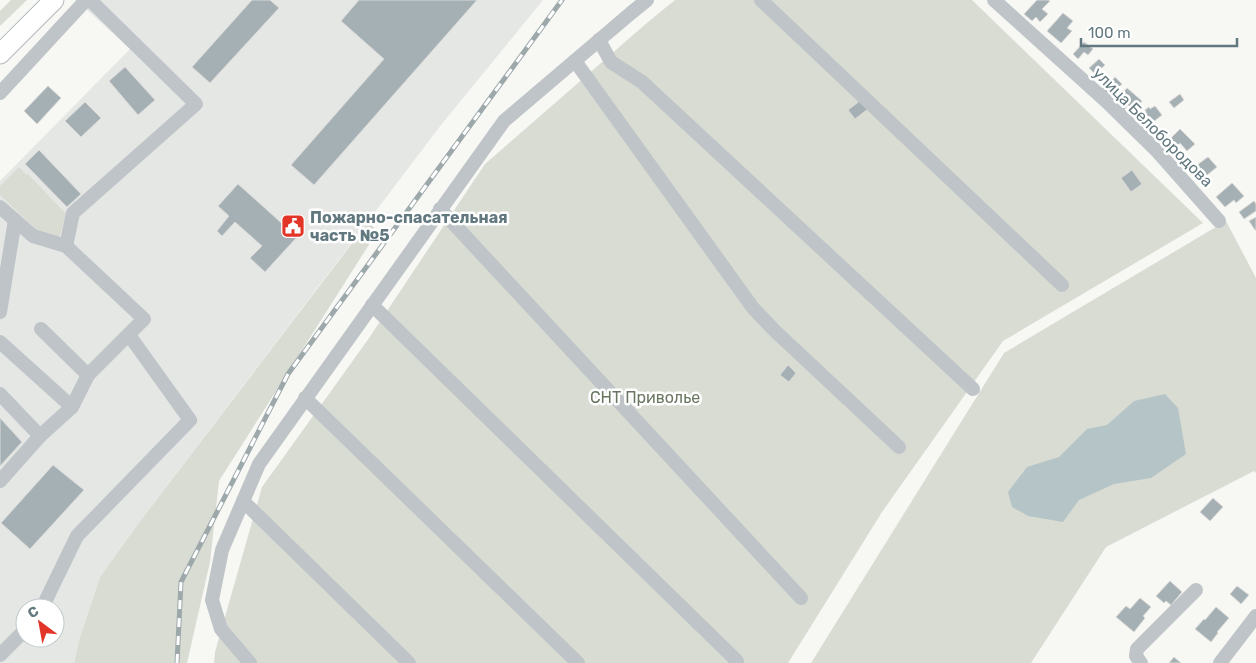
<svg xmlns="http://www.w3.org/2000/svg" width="1256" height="663" font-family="Rubik,sans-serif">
<rect width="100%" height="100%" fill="#f7f7f4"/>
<path fill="#e5e7e5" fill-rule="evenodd" d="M94,0h449l-102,125 -303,399 -38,53 -20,60 -6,26h-74v-482l130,-132 -44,-40zM25,608h30v30h-30z"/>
<g fill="#d8dcd3">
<polygon points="11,0 27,0 0,26 0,11"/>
<polygon points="675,0 972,0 1203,223 1003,341 882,512 788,663 214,663 215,652 262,487 367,341 485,164 648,22"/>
<polygon points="19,167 27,175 28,174 66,214 59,238 37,230 0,195 0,186"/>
<polygon points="369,221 377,232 219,481 210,562 187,663 74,663 80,637 100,577 138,524"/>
<polygon points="1226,221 1256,278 1256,473 1254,471 1106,547 1031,663 811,663 1004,353"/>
</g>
<polygon fill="#b5c5c7" points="1165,394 1178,408 1186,454 1151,478 1114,484 1079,500 1063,522 1028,516 1012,507 1008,492 1027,467 1059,457 1087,429 1107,425 1134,401"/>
<g fill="#a5b0b4" stroke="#d9d8d7">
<polygon points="252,0 270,0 279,8 210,83 192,67"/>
<polygon points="359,0 477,0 314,185 291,165 384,59 341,21"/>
<polygon points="1037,0 1048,0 1050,1 1042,9 1048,14 1040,22 1036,17 1032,21 1024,14"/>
<polygon points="1063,13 1073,21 1067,28 1072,31 1061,43 1047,31"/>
<polygon points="1084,42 1093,49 1088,55 1084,52 1078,59 1073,54"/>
<polygon points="1099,59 1105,65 1095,74 1089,68"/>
<polygon points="125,67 155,100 138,115 109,81"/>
<polygon points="1115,77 1122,84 1110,97 1101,89 1105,84 1107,86"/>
<polygon points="48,86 61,98 37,124 24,111"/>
<polygon points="1127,88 1142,101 1134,111 1128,105 1124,110 1115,102"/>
<polygon points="1180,94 1184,100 1174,108 1169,102"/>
<polygon points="861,100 868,109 855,119 848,110"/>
<polygon points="85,102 101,118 81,137 65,121"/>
<polygon points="1155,106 1162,115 1148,126 1141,117 1146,112 1145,110 1149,107 1150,109"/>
<polygon points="1180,129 1195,144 1187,151 1180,143 1171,152 1160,141 1166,135 1170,139"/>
<polygon points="39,150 81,194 67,207 25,164"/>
<polygon points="1208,157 1217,167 1202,179 1193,168"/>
<polygon points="1132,170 1142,184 1131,192 1121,178"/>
<polygon points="1232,183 1244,196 1236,203 1234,200 1225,207 1216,197"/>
<polygon points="238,184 297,237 265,272 250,258 262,246 235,222 222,236 217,231 229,216 218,206"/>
<polygon points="1254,201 1256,204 1256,211 1244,219 1239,212"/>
<polygon points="1256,217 1256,230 1255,230 1249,221"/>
<polygon points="788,365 796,373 789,382 780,375"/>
<polygon points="0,418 22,442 0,466"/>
<polygon points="53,465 84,490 30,549 1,523"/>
<polygon points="1213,498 1223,507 1210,521 1200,512"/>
<polygon points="1170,581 1182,592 1171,605 1166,601 1164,603 1156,596"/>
<polygon points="1237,586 1249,595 1241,604 1230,594"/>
<polygon points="1140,598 1151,607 1143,616 1145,618 1134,632 1116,617 1126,606 1130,609"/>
<polygon points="1216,607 1229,618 1217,632 1218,633 1211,642 1195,629 1204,619 1205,620"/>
<polygon points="1174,657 1181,663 1169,663"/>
</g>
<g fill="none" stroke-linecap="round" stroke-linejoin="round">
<g stroke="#b2b8bb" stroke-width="21">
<polyline id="major" points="0,54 54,0"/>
</g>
<g stroke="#bec4c7" stroke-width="14">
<polyline points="761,0 1062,285"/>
<polyline points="994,0 1106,101 1158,152 1219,221"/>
<polyline points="599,40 611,62 642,82 973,389"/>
<polyline points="575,61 753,308 775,331 899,447"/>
<polyline points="0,93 86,0"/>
<polyline points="0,207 33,236 66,246 144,319 88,375 41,329"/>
<polyline points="440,209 801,598"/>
<polyline points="66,246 73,213 196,104 90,0"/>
<polyline points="372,305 737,661"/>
<polyline points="0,312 15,220"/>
<polyline points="0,342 72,407"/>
<polyline points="0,394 40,436"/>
<polyline points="305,398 578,663"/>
<polyline points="0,481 40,436 72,407 88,375"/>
<polyline points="243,501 409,663"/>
<polyline points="42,608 77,536 190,420 129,335"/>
<polyline points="0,655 25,630"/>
<polyline points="250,663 221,629 212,600 222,550 259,464 504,121 631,13 647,0"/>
<polyline points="1141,663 1136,656 1137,649 1196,590"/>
<polyline points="1220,663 1256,616"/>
</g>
<use href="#major" stroke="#fff" stroke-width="19"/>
<g stroke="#9da8ab" stroke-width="5">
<polyline id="rail" points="177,663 181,582 288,374 562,0"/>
</g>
<use href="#rail" stroke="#fff" stroke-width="3" stroke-dasharray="9" stroke-linecap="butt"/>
</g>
<defs>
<g id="civic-square" transform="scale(1.25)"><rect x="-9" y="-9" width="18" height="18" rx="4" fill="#e33428" stroke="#fff"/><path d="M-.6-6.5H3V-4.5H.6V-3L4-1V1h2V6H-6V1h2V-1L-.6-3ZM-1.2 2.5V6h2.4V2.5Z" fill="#fff"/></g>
</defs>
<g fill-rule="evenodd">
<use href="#civic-square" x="293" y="226"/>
</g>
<g text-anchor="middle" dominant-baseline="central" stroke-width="5" stroke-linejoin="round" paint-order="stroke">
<g font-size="16" fill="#62787f" stroke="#fff">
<text transform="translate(1153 127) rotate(45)">улица Белобородова</text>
</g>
<g font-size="16" font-weight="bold" fill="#62787f" stroke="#fff" text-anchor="start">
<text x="310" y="217">Пожарно-спасательная<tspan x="310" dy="18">часть №5</tspan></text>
</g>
<g font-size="16" fill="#697761" stroke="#fff">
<text x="645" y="397">СНТ Приволье</text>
</g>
</g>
<g transform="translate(40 623) rotate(328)"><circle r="24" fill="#ffffff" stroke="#c0c9cc"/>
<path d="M0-4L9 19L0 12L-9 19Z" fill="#e33428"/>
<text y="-8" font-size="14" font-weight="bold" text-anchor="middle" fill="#62787f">С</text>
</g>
<path d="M1081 38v8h156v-8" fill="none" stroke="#62787f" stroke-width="2.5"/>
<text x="1088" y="38" font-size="15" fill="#62787f" stroke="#ffffff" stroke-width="4" paint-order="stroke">100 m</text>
</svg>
